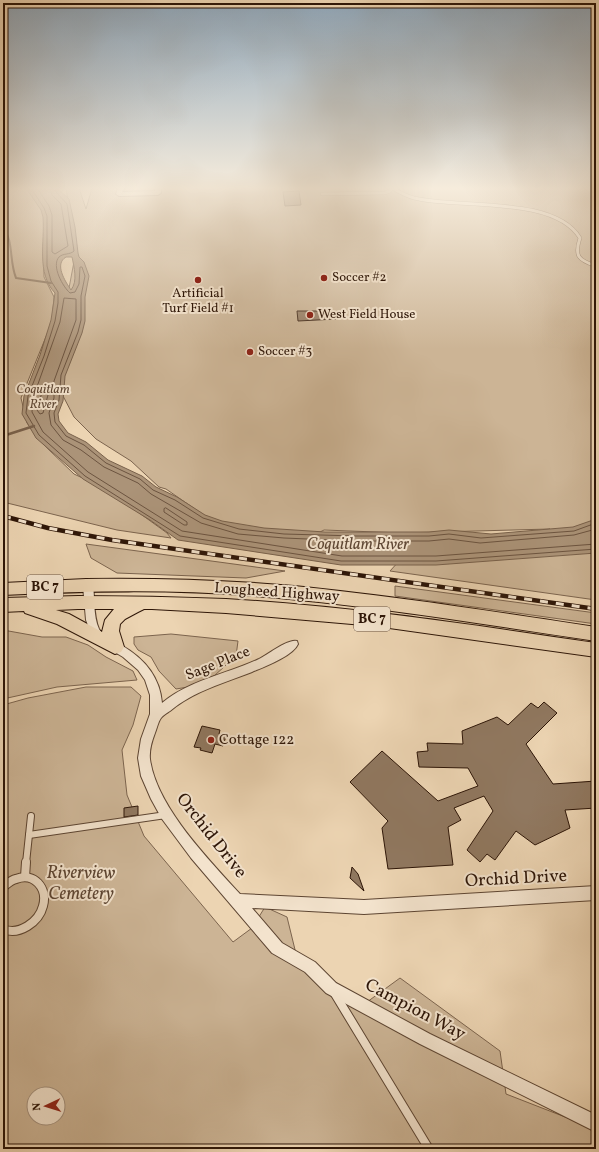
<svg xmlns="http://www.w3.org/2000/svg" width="599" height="1152" font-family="Vollkorn,serif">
<rect width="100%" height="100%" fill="#ecd4b2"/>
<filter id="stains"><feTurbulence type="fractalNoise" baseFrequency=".005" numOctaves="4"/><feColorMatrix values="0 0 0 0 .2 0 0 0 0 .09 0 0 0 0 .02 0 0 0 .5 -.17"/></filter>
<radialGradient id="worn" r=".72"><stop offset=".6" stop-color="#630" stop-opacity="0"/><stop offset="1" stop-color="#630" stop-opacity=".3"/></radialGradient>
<g fill="#ccb495" stroke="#7c644e" fill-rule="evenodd">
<polygon points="4,188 28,188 44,210 45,223 43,247 44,277 54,297 52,322 21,398 27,423 45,446 74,474 106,489 167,533 171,538 117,530 3,502 3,209 8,202 7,194"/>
<path d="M66,188h13l7,21 6,-21h504v412l-206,-29 10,-11 -113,-16 16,-4 -26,-10 -48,-5 -24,-9 -39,-27 -7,-2 -28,-26 -35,-22 -22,-22 -12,-23 -8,-26 22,-117zM550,529c-31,10 -65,5 -97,7 -12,1 -24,6 -36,7 -32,4 -82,2 -113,-3l20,-10 78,3z"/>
<polygon points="86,544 285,571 246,578 117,573 91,558"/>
<polygon points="395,586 596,613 596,624 395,596"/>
<polygon points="3,630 42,637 66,637 88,645 106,657 133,671 137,680 57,687 3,699"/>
<polygon points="171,634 238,641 236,656 214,676 188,687 176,689 159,671 151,657 138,650 134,644 134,637"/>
<path d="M86,687h45l10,9 -8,29 -11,25 5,45 17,41 89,106 19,-14 13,-21 22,10 12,49 68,36 33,-24 100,73 6,43 90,35v20h-593v-444l25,-7zM34,1094h24v24h-24z"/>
</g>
<path fill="#ab9378" stroke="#79614b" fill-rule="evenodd" d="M26,188h31l12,11 6,28 3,26 1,4 5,5 5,14 -4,21v24l-3,12 -17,43 -2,25 -5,13 1,7 9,12 18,9 22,18 34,16 14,11 21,10 28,18 17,6 42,7 61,4h104l20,-2 42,4 82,-7 23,-8v34l-160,12h-95l-163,-25 -28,-20 -67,-41 -47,-41 -14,-24 2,-18 16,-41 11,-35 4,-27c-19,-20 -10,-51 -12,-76l-2,-7zM66,257h6c2,10 6,24 -1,33 -6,-9 -17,-26 -5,-33z"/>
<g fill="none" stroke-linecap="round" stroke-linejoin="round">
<g stroke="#6c5440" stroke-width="1">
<polyline points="31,188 44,208 47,216 47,266 51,281 58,292 58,303 55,321 44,356 28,396 26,413 39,435 85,476 180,536 341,561 436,561 596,549"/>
<polyline points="37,188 49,206 52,215 52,252 55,254 68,246 61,204 52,195 50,188"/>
<path d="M55,188l1,4 11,12 7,47c-4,4 -11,2 -15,6 -8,9 4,30 11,36l5,-1 4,-8 1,-17h2l3,9 -4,20v24l-3,12 -17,43 -2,25 -5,13 1,9 11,14 18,9 22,18 34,16 13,11 22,10 28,18 36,11 45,5 72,2h73l20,-2 32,4 93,-7 22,-8"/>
<polygon points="47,384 48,395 43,413 40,414 37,410 44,385"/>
<polygon points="166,508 187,522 187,525 184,525 164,512 164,509"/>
<polyline points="596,529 574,535 480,543 449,539 429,541 356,541 284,538 238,534 201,523 151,494 138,483 104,467 81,450 63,440 51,425 49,413 54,398 54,381 76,320 76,299 64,298 60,322 33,398 32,412 43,432 88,472 182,531 342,556 436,556 596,544"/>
</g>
<path stroke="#79614b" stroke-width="2" d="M3,226c11,16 6,35 13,52l35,5"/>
<polyline stroke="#79614b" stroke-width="2.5" points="3,436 34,426"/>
</g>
<g fill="#907860" stroke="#2d1507">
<polygon points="299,191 301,205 285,206 283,192"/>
<polygon points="297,311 318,311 336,319 298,321"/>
<polygon points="544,702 557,713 526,744 553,784 596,781 596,808 565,810 570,828 535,845 516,831 495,860 487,854 480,862 467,850 493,811 484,796 454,808 461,820 448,827 453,865 388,869 382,828 388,821 350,782 382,751 438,801 478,786 468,768 419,767 417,752 428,751 427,743 463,744 462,731 497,717 508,725 531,703 538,708"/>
<polygon points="202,726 220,730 219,734 226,736 223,746 215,744 212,753 200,750 201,748 194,747"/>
<polygon points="138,806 138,815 124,817 124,808"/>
<polygon points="352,867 358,874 364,891 350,878"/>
</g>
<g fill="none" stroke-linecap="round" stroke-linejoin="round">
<g stroke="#5d4532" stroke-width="4">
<g id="service-far2">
<path d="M392,188c7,4 14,8 22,10 43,11 140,-3 166,40 -6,18 -2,22 16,28"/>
<polyline points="322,194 385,193 390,191 391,188"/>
</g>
</g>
<g stroke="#5d4532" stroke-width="8">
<g id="service-far1">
<polyline points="29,835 166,815"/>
<polyline points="26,863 31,816"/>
</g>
</g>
<g stroke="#5d4532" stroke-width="10">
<g id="service">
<polyline points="25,877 26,862"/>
<path d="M3,887c4,-3 8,-7 13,-8 18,-7 32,9 27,27 -4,16 -24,30 -40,23"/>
<polyline points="335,994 429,1149"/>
</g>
</g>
<g stroke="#5d4532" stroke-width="2">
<g id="minor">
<polygon points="118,188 124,188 122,192 155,191 155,188 161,188 161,193 158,195 119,196 116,194"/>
<path d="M88,582l4,1 1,3c2,14 0,30 6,43 5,9 14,11 22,16 23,13 39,32 41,58 28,-23 65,-29 97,-44 8,-4 30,-21 38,-18l1,3c-5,12 -34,23 -46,28 -28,11 -58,19 -82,39 -3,2 -7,4 -9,7 -3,4 -4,10 -6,15 -3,8 -6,17 -5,26 6,47 59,101 90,135l124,6 232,-14v14l-232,14 -112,-6 30,35 33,19 21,21 94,51 166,81v17l-176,-88 -94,-51 -21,-21 -33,-19 -81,-95 -29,-39 -11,-20 -10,-23 -3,-18 3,-19 9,-25v-19l-5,-15 -7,-10 -15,-13 -25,-15 -7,-8 -5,-14 -3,-34 1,-3z"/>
</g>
</g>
<g stroke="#2d1507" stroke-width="2">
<g id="primary">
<path d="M86,579c69,-1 139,1 208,7 101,10 202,26 302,41v14c-114,-17 -227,-36 -342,-45 -84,-7 -167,-5 -251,-1v-12z"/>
<path d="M78,596c49,0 99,1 148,3 124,7 247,26 370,44v14l-221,-31 -149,-13 -74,-4h-8l-6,3 -13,7 -5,5 -1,7 5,16 -3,5 -6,2 -58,-30 -32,-11 -1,-2 -21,1v-14zM78,609h36l-9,11 -3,12 -33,-18 -13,-4z"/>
</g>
</g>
<use href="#service-far2" stroke="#f3e3cd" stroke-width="3"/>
<use href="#service-far1" stroke="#f3e3cd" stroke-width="6"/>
<use href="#service" stroke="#f3e3cd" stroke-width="8"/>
<use href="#minor" fill="#f3e3cd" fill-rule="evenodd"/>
<use href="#primary" fill="#ecd4b2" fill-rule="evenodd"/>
<g stroke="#2d1507" stroke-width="4.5">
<polyline id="rail" points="3,516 48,528 112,540 596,609"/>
</g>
<use href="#rail" stroke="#f3e3cd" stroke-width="3" stroke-dasharray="8" stroke-linecap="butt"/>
</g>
<linearGradient id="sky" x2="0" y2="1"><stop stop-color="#8fa7bb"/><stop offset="0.54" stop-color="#f6ecdc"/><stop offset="1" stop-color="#f6ecdc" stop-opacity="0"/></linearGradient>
<rect width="599" height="349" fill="url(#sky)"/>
<g fill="#8f2418" stroke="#f3e3cd" stroke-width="1.5">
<circle cx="324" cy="278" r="4"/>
<circle cx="198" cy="280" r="4"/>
<circle cx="310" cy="315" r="4"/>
<circle cx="250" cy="352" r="4"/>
<circle cx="211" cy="740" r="4"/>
</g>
<g text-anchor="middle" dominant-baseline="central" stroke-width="4" stroke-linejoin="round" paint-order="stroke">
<g font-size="13" fill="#2d1507" stroke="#f3e3cd" text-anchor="start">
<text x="332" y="278">Soccer #2</text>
<text x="198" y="294" text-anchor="middle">Artificial<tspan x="198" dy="15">Turf Field #1</tspan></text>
<text x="318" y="315">West Field House</text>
<text x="258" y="352">Soccer #3</text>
</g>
<g font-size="13" font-style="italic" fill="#5f4734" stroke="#f3e3cd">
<text x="43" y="390">Coquitlam<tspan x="43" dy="15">River</tspan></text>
</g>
<g fill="#f3e3cd" stroke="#685342" stroke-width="1">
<rect x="27" y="575" width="36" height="24" rx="3"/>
<rect x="354" y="607" width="36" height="24" rx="3"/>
</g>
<g font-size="14" font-weight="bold" fill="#2d1507">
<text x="45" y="587">BC 7</text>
<text x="372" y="619">BC 7</text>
</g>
<g font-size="15" fill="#2d1507" stroke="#f3e3cd">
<text transform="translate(277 593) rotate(4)">Lougheed Highway</text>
<text transform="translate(218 664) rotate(-22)">Sage Place</text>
</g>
<g font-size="15" fill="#2d1507" stroke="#f3e3cd" text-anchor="start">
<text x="219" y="740">Cottage 122</text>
</g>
<g font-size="16" font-style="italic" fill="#5f4734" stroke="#f3e3cd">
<text x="358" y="545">Coquitlam River</text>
</g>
<g font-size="18" fill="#2d1507" stroke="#f3e3cd">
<text transform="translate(211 836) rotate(52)">Orchid Drive</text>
<text transform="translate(516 879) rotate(-3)">Orchid Drive</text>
<text transform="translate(415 1010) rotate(28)">Campion Way</text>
</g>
<g font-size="18" font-style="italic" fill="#5d4532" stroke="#f3e3cd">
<text x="81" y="873">Riverview<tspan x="81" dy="21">Cemetery</tspan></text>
</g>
</g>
<rect width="599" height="1152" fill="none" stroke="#ecd4b2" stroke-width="16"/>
<rect x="4" y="4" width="591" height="1144" fill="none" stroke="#2d1507" stroke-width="2"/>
<rect x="8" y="8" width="583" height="1136" fill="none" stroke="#2d1507"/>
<g transform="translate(46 1106) rotate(266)"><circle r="19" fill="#f3e3cd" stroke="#a4917e"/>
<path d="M0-3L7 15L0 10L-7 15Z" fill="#8f2418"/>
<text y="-6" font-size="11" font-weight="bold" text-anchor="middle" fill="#2d1507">N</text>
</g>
<rect width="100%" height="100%" filter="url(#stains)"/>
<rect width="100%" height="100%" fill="url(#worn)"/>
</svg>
